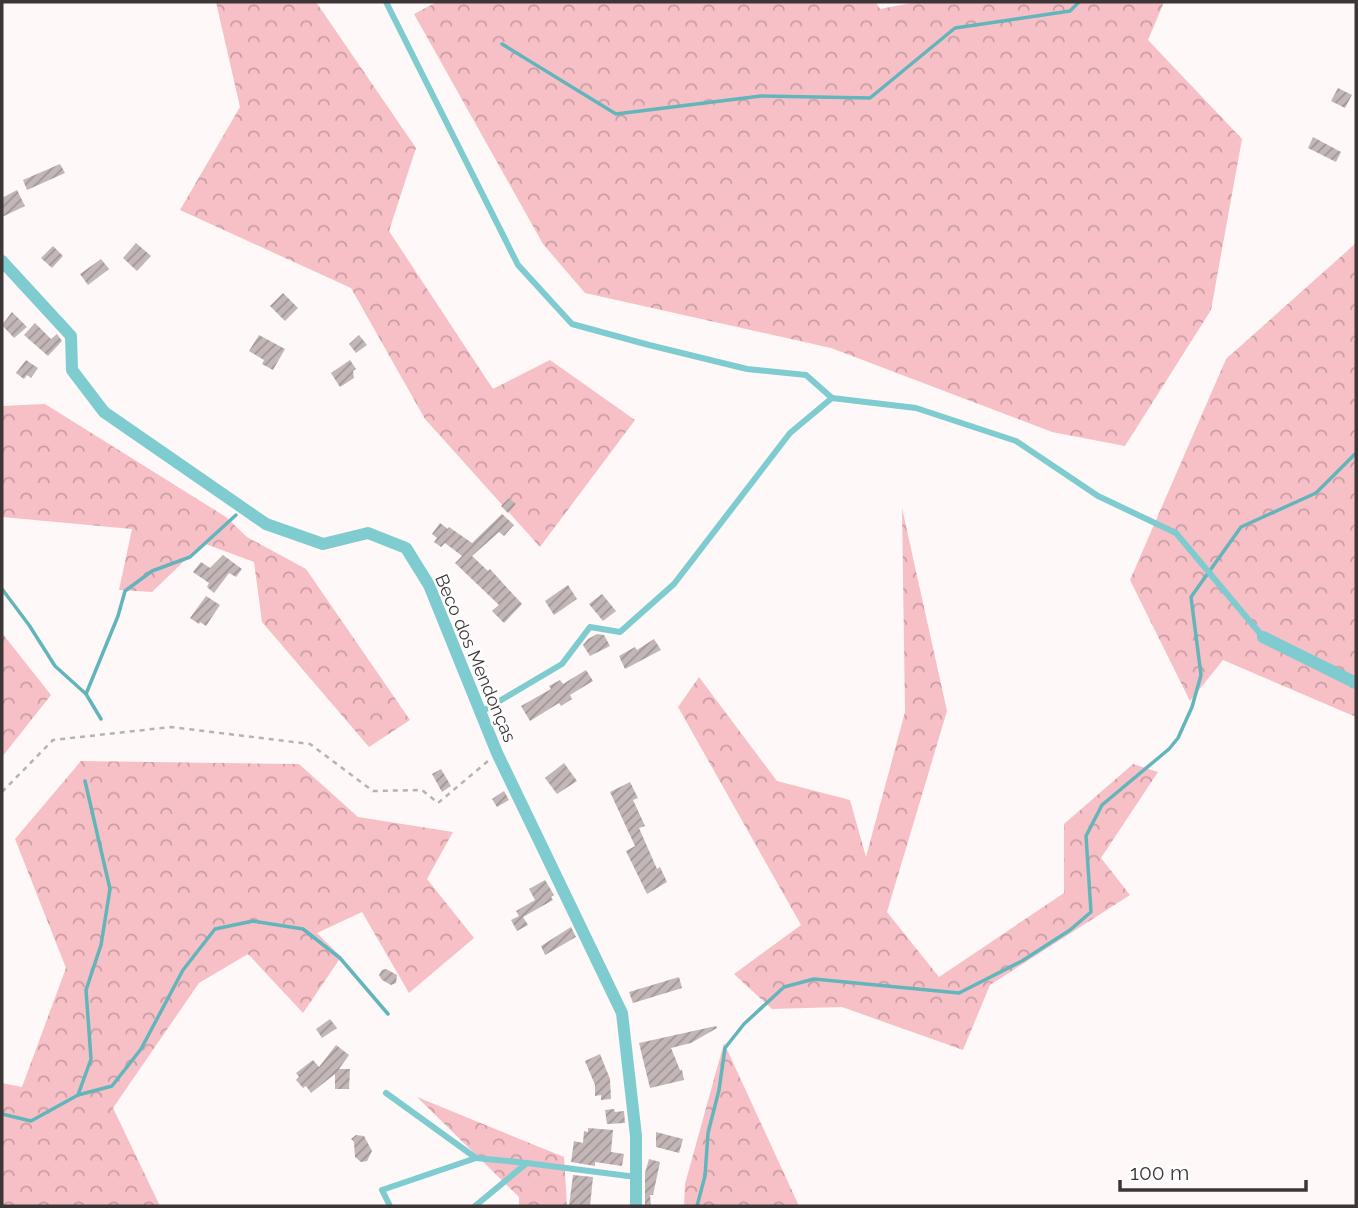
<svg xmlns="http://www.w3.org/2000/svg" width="1358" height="1208" font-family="Raleway,sans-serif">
<defs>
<pattern id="forest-crowns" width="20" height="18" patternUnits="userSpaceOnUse" patternTransform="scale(1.75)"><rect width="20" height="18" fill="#f7c0c7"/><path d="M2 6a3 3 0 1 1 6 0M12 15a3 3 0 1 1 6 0" fill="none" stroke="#c99da2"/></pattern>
<pattern id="building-hatch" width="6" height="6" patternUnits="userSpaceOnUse" patternTransform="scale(1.75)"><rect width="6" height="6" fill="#c3b6b7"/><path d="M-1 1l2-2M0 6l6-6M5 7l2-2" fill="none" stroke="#a09596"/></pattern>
</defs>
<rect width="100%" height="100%" fill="#fef8f9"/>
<g fill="url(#forest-crowns)">
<polygon points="216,2 316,2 416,148 389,231 493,389 550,360 635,420 540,547 425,419 351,288 180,210 240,107"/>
<polygon points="437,2 876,2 880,9 916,2 1164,2 1148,40 1242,139 1211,310 1125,446 1052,432 831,348 585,293 543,244 414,14"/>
<polygon points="1356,243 1356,717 1223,660 1190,701 1130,580 1226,359"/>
<polygon points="45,404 226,517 247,537 306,569 410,720 369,747 262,622 254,562 203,543 152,592 119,590 132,529 2,517 2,406"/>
<polygon points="902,508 947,711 887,912 939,977 1064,893 1064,824 1133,764 1158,772 1101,858 1130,895 990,985 963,1050 842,1007 772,1009 734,974 801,925 678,707 699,677 777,781 850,800 866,857 905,712"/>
<polygon points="2,633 51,695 2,757"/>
<polygon points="81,761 299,764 358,817 453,832 427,879 474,938 409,993 362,912 317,933 341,957 303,1013 248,954 199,983 113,1108 160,1206 2,1206 2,1083 22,1087 66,968 15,839"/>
<polygon points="724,1043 799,1206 684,1206 685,1184"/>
<polygon points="417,1097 564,1157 567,1206 519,1206 519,1197"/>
</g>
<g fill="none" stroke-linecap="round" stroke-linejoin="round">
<g stroke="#62b5bb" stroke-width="3.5">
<polyline points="502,44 616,114 761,96 870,98 955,28 1070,11 1079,2"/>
<polyline points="2,589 29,625 55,666 86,694 101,719"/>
<polyline points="86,694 118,616 125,591 152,571 190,557 236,515"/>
<polyline points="78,1095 112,1086 141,1049 183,970 215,929 253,921 303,929 340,958 388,1014"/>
<polyline points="2,1114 31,1121 78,1095 91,1059 86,990 101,945 110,889 85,781"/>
<polyline points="697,1206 705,1176 708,1133 719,1090 725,1048 744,1024 784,987 814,979 959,993 1022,961 1070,930 1091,912 1086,836 1102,805 1169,749 1178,738 1192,707 1201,675 1191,597 1241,527 1316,493 1356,453"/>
</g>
</g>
<g fill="url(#building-hatch)">
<polygon points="1338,88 1352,95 1345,108 1331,101"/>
<polygon points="1313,137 1341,152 1336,162 1308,148"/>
<polygon points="60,164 65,173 27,190 23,180"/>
<polygon points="17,190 25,206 2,217 2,198"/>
<polygon points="136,243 151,256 137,271 123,258"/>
<polygon points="53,246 63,256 52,268 41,258"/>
<polygon points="101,259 109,269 88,285 80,274"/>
<polygon points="283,293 298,308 285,321 270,306"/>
<polygon points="12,312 27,327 14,338 2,325"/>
<polygon points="35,323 51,339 57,334 62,341 48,356 24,335"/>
<polygon points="259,335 285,349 273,370 262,364 264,360 249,351"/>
<polygon points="359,335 367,345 356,353 349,344"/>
<polygon points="26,360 38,368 31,378 27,375 24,379 16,373"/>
<polygon points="350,360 356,369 353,371 354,378 340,387 331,373"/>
<polygon points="509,498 516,504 508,513 501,506"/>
<polygon points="502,514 514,525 504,536 499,532 472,556 488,571 490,569 522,604 504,623 492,611 499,605 455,563 462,556 445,543 441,547 434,542 437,538 432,534 440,523 448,529 449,527 472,543"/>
<polygon points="223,555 242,569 236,577 229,573 214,593 207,587 209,583 193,572 201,562 210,568"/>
<polygon points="568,585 577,599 554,615 545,601"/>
<polygon points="602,594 616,611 603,621 589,604"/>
<polygon points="206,596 220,605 206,626 200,622 199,624 190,618"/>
<polygon points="597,634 604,635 610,646 590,656 583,645 588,639"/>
<polygon points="654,639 661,650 625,669 619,656 635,647 637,650"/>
<polygon points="586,670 593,681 570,695 572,699 561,706 559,703 530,721 521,706 551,689 549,686 560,680 563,684"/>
<polygon points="564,763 577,781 557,794 545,778"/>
<polygon points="441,769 451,786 442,792 432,774"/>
<polygon points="630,782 638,798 633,800 645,826 639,828 657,869 660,867 667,882 647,894 626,851 635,846 610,792"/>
<polygon points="504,791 509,800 497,807 492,799"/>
<polygon points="545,880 554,895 551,897 553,900 523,917 528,925 517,931 511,920 519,916 516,911 535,900 529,889"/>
<polygon points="571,927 576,937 545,955 541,946"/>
<polygon points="386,969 397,975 396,983 391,985 382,980 379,975 382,970"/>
<polygon points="679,977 682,988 633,1003 629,992"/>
<polygon points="330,1019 337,1028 322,1038 316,1029"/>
<polygon points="716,1026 717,1028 691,1043 671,1048 680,1070 682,1070 684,1080 650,1088 639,1043"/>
<polygon points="336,1045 349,1055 339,1069 350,1069 349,1089 335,1089 335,1074 311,1093 306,1086 303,1088 296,1080 299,1077 296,1073 313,1060 319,1067"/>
<polygon points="600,1054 610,1079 611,1099 601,1100 601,1095 595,1096 595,1085 585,1061"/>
<polygon points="614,1109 615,1112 624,1111 625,1123 607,1124 605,1110"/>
<polygon points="588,1128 613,1130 611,1152 624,1154 622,1166 595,1162 595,1166 571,1162 574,1141 583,1143 584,1131 588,1132"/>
<polygon points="656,1132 683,1139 679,1153 656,1147"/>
<polygon points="356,1135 364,1136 372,1151 367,1161 361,1162 355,1157 354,1142 351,1139"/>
<polygon points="649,1159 660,1162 653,1195 650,1195 651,1206 645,1206 645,1173"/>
<polygon points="573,1175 593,1177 590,1206 569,1206"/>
</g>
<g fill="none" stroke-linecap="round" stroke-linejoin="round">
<polyline stroke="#b8b2b3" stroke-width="2.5" stroke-dasharray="5 5" stroke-linecap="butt" points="2,792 53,740 171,727 310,744 373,791 422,790 438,803 488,761"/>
<g stroke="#7ecbd0" stroke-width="6">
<polyline points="386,2 518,265 572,324 649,345 747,369 806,375 832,398 916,408 1016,441 1098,496 1176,533 1263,637"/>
<polyline points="481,712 562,664 590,627 620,632 674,584 790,433 832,398"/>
<polyline points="386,1093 476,1158 527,1163"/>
<polyline points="390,1206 382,1190 476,1158"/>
<polyline points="475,1206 527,1163 636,1177"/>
</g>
<g stroke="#7ecbd0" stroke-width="12">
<polyline points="2,261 71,336 72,370 104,412 266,524 323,544 368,533 406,548 429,585 497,753 622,1013 636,1136 636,1206"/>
<polyline points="1263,637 1356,683"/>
</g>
</g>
<g text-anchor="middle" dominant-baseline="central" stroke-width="5" stroke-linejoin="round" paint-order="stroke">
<g font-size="18" fill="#3c3637" stroke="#fff">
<text transform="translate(476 658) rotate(67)">Beco dos Mendonças</text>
</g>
</g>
<rect width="1358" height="1208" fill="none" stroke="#3c3637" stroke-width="7"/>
<path d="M1120 1180v10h186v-10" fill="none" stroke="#3c3637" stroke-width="3.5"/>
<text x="1130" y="1180" font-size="21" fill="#3c3637" stroke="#ffffff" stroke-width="5" paint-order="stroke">100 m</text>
</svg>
